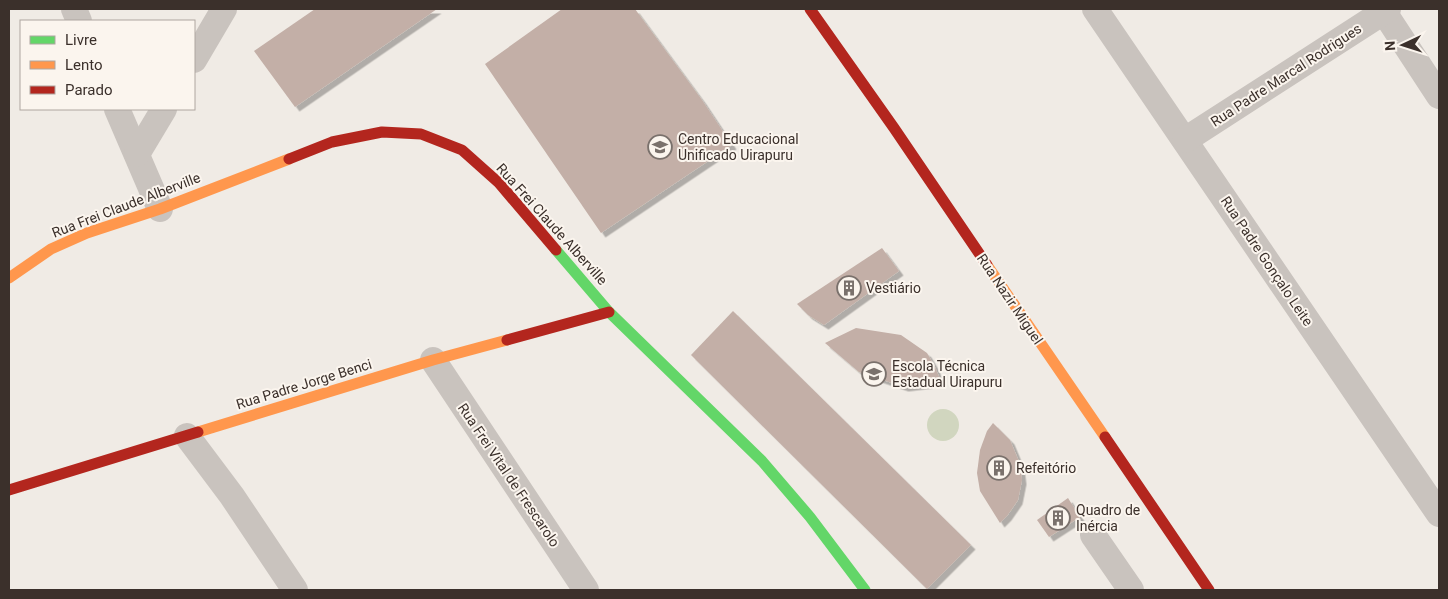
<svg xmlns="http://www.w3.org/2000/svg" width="1448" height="599" font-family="Roboto,sans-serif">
<defs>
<filter id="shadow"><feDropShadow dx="4.5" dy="4.5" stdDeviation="0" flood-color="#0004"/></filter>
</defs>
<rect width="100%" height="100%" fill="#f0ebe5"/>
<circle fill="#d1d6bf" cx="943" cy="425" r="16"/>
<g fill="#c3afa7" filter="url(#shadow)">
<polygon points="315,9 437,9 295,107 254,51"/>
<polygon points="562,9 635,9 702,100 732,145 601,233 485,64"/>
<polygon points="882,248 899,271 824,325 808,315 797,304"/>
<polygon points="733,311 971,545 927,589 691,355"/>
<polygon points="856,328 901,335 927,353 934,365 940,379 929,384 904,387 859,372 825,343"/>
<polygon points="993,423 1010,440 1020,464 1022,480 1018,500 1007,516 1000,523 980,491 977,473 980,450 987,431"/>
<polygon points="1068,498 1080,517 1049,537 1037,520"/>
</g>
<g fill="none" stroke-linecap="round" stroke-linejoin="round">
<g stroke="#c9c3be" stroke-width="26">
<polyline points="74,9 79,21"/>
<polyline points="1095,9 1439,514"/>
<polyline points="1384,12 1439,96"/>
<polyline points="194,60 224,9"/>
<polyline points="117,109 160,209"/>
<polyline points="1185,140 1388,9"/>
<polyline points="137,154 164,109"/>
<polyline points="433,360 586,590"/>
<polyline points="187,436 232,496 295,590"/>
<polyline points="1093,535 1131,590"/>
</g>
<polyline stroke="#63d668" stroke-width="11" points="556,250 609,312 762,461 810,517 865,590"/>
<g stroke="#ff974d" stroke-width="11">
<polyline points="987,265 1105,437"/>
<polyline points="9,278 51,249 87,233 160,209 289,159"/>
<polyline points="198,432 433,360 507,340"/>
</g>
<g stroke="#b3261e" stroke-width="11">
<polyline points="810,9 894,128 987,265"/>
<polyline points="289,159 332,142 382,132 421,134 462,150 499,183 556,250"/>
<polyline points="507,340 609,312"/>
<polyline points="1105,437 1209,590"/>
<polyline points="9,490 198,432"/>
</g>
</g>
<defs>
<g id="school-ring" transform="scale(1.25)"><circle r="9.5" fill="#fbf5ee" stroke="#7a716c" stroke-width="1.5"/><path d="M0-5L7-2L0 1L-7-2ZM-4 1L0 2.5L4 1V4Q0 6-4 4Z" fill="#7a716c"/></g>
<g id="building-ring" transform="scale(1.25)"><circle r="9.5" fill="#fbf5ee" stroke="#7a716c" stroke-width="1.5"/><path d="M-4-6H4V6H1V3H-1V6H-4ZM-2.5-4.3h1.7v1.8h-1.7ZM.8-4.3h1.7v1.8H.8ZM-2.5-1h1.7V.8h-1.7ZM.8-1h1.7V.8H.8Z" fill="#7a716c"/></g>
<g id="university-ring" transform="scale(1.25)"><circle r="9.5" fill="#fbf5ee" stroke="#7a716c" stroke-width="1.5"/><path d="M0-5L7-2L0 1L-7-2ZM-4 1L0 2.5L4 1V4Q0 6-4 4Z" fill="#7a716c"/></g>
</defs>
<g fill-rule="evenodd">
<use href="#school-ring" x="660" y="147"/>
<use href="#building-ring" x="849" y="288"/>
<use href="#university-ring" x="874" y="374"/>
<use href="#building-ring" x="999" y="468"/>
<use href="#building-ring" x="1058" y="518"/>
</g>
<g text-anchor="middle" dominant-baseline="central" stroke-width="4" stroke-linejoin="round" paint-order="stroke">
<g font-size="14" fill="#3b302b" stroke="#fbf5ee">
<text transform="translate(1286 75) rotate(-33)">Rua Padre Marcal Rodrigues</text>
<text transform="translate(126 205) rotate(-21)">Rua Frei Claude Alberville</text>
<text transform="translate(552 224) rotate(48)">Rua Frei Claude Alberville</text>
<text transform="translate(1267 261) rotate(56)">Rua Padre Gonçalo Leite</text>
<text transform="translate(1010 299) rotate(56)">Rua Nazir Miguel</text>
<text transform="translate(304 384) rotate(-17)">Rua Padre Jorge Benci</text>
<text transform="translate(509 475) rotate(56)">Rua Frei Vital de Frescarolo</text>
</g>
<g font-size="14" fill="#3b302b" stroke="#fbf5ee" text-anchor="start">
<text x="678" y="139">Centro Educacional<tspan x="678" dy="16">Unificado Uirapuru</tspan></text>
<text x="866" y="288">Vestiário</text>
<text x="892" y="366">Escola Técnica<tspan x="892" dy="16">Estadual Uirapuru</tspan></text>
<text x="1016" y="468">Refeitório</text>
<text x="1076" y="510">Quadro de<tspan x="1076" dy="16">Inércia</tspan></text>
</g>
</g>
<rect width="1448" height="599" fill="none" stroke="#3b302b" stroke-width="20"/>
<rect x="20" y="20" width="175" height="90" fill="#fbf5ee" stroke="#aea6a0"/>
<rect x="30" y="36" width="25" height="8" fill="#63d668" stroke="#aea6a0"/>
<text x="65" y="45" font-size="15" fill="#3b302b">Livre</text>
<rect x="30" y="61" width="25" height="8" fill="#ff974d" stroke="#aea6a0"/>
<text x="65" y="70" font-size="15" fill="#3b302b">Lento</text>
<rect x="30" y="86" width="25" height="8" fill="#b3261e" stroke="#aea6a0"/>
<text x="65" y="95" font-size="15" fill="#3b302b">Parado</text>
<g transform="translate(1403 45) rotate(266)" stroke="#fbf5ee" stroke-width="4" paint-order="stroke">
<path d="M0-4L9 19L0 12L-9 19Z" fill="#3b302b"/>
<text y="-8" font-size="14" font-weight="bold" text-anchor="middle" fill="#3b302b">N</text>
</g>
</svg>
